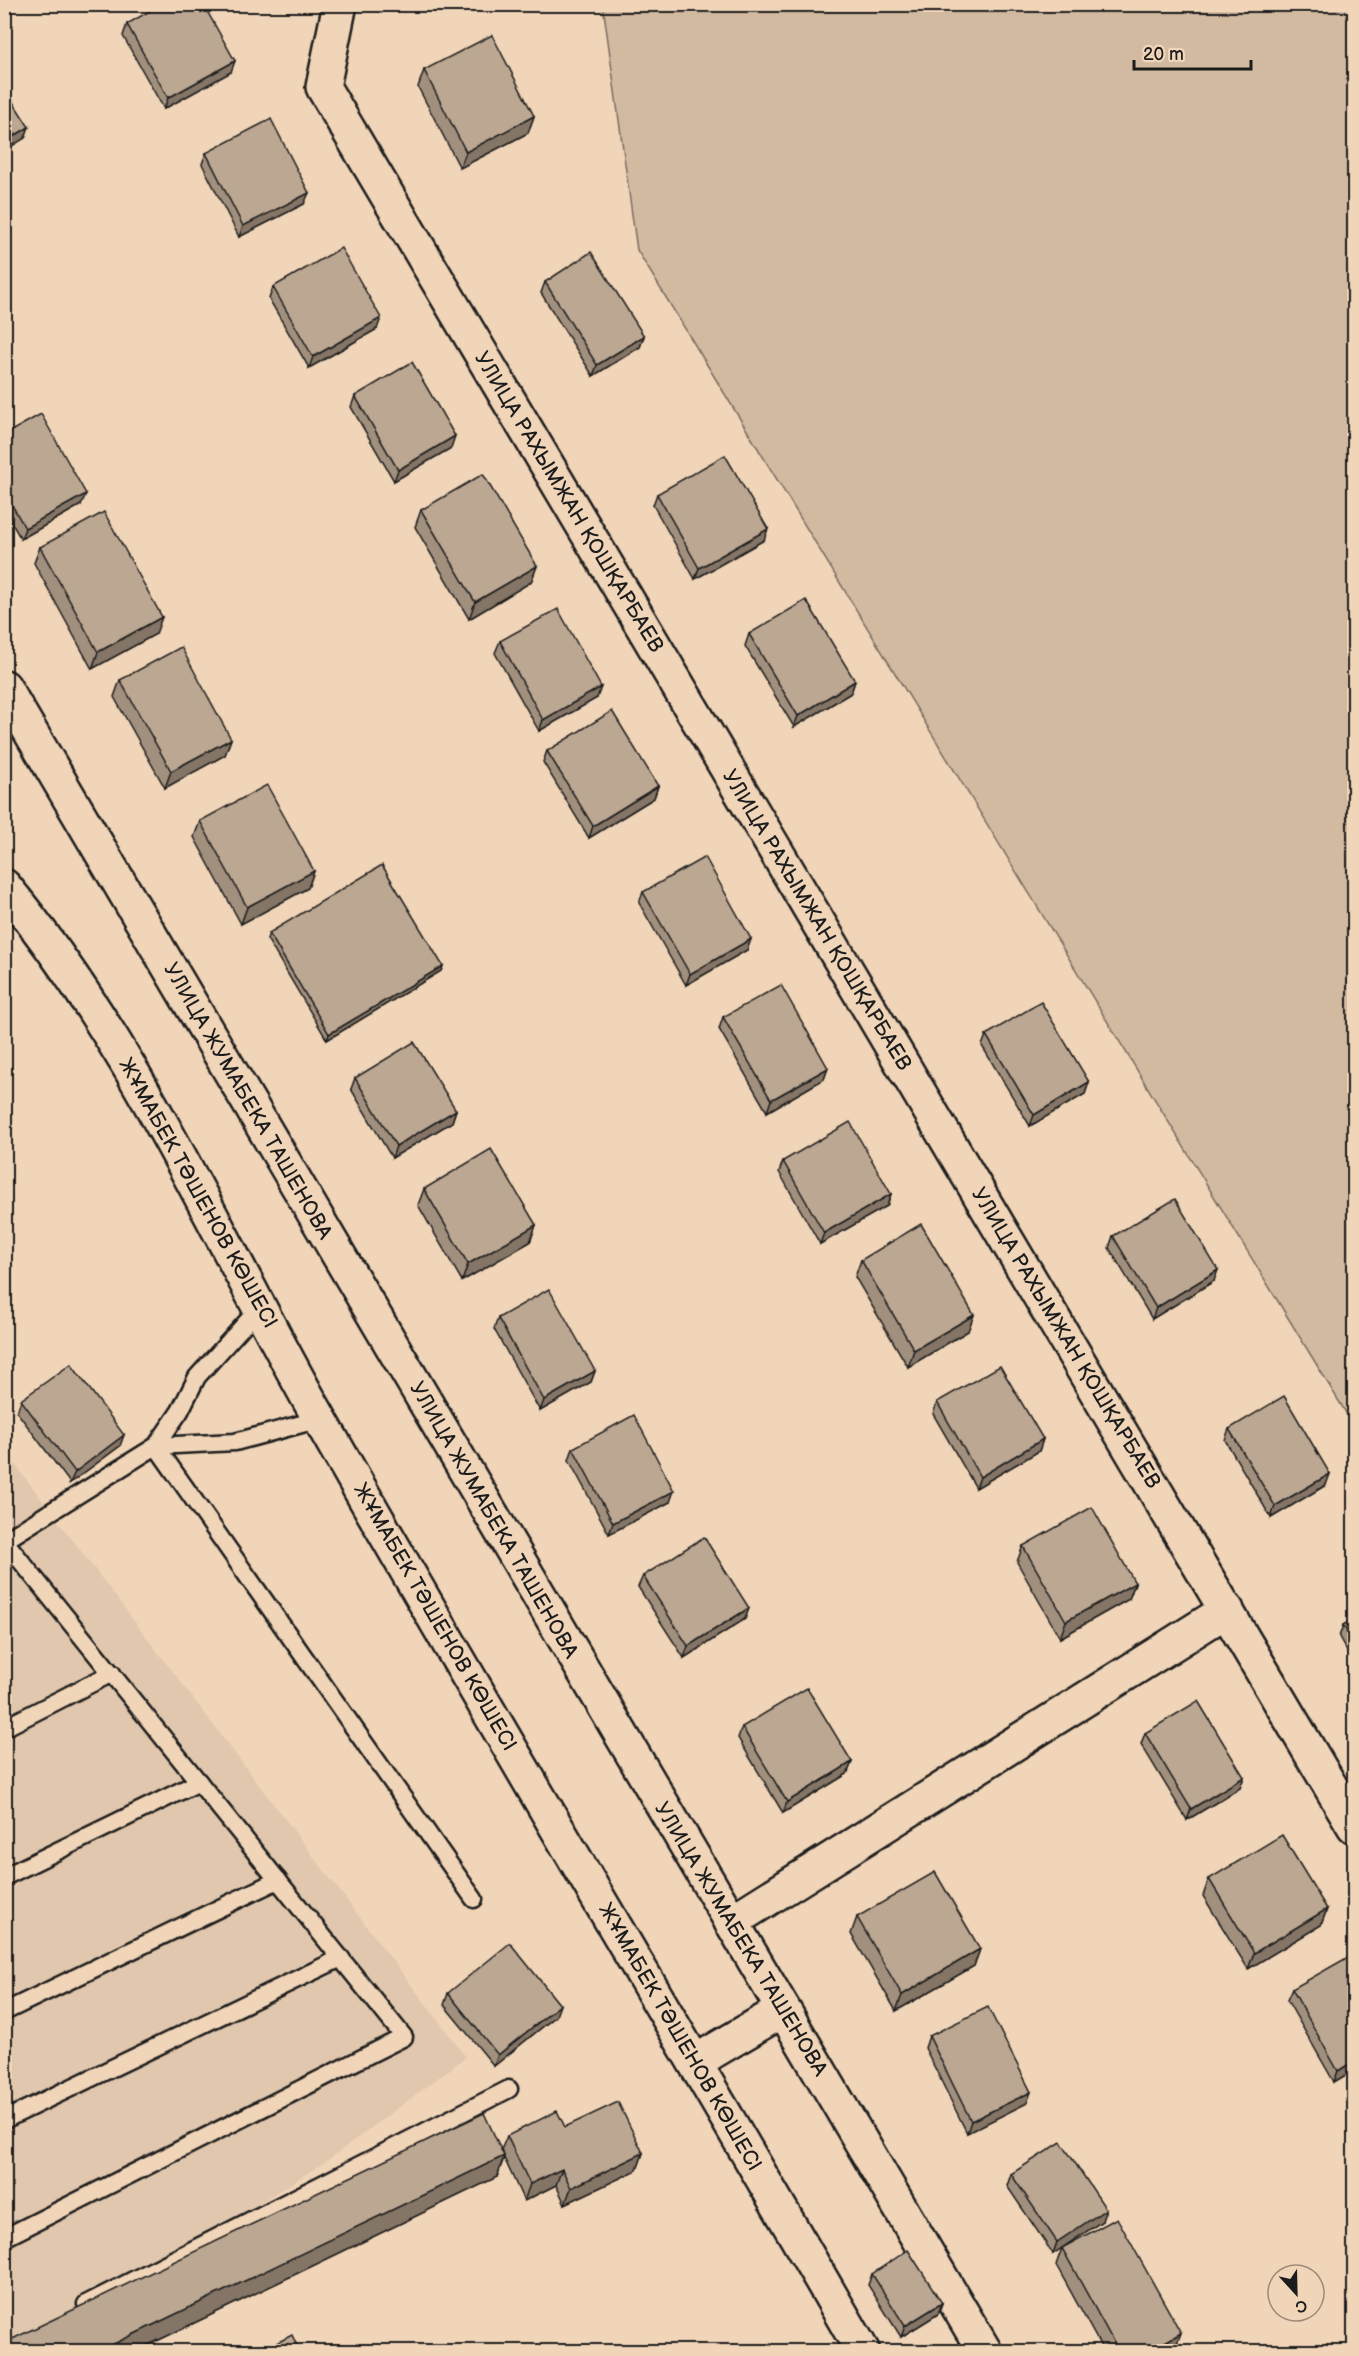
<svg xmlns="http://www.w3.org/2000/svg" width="1359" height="2356" font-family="'Balsamiq Sans',sans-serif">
<rect width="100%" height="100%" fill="#f1d5b8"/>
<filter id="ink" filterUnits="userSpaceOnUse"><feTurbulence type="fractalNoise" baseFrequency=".0167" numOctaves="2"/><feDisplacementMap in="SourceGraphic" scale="12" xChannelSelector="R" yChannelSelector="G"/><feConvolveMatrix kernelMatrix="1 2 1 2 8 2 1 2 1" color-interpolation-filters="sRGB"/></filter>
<g filter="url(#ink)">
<polygon fill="#e1c7ad" points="4,1450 466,2057 328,2160 23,2352 4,2351"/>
<polygon fill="#d2baa1" stroke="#776b5e" stroke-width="1.5" points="603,5 1354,5 1354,1426 637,250"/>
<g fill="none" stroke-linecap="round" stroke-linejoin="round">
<g stroke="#1c1c1c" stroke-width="21">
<g id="lane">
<polyline points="156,1446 474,1899"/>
<polyline points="156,1446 235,1442 320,1419"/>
<polyline points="4,1540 404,2037 4,2238"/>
<polyline points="4,1541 156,1446 180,1411 197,1377 260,1307"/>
<polyline points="4,1728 112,1673"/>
<polyline points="4,1877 199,1782"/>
<polyline points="4,2012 278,1880"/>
<polyline points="4,2120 341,1958"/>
<polyline points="86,2304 509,2089"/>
</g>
</g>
<g stroke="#1c1c1c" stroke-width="38">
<g id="street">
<polyline points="340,4 323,87 1354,1826"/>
<polyline points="4,687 985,2352"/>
<polyline points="731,1922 1227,1610"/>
<polyline points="695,2062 783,2010"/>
</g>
</g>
<g stroke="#1c1c1c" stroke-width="38">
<path id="secondary" d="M4,886c133,160 215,356 317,535 177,312 363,619 542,931"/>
</g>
<use href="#lane" stroke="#f1d5b8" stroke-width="16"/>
<use href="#street" stroke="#f1d5b8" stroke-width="33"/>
<use href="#secondary" stroke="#f1d5b8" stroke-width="33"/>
</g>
<g fill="#a2907e" stroke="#1c1c1c" stroke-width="1.5">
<polygon points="127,24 231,72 164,109 123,36"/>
<polygon points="424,70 534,116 528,133 460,168 418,87"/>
<polygon points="206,153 304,204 239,237 202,164"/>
<polygon points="545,282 644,336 640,347 593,376 541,293"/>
<polygon points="273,287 377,329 309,368 269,299"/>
<polygon points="355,396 451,448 394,481 351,407"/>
<polygon points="4,435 81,505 21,539 4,510"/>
<polygon points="657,494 764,540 695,579 653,505"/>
<polygon points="421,510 537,566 531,582 469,619 415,527"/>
<polygon points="40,547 156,634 92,669 34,563"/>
<polygon points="749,634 855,681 851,693 794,727 745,646"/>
<polygon points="500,641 597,698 539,731 495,653"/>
<polygon points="120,680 231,739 225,755 165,788 114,697"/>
<polygon points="547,751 658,786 654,798 589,838 543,762"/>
<polygon points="200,821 314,871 308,888 241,924 194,837"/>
<polygon points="643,892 751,939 747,950 686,985 639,903"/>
<polygon points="269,933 443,966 441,971 327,1040 267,939"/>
<polygon points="723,1017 828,1068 824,1079 767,1112 719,1029"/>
<polygon points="986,1035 1089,1082 1085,1094 1030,1126 982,1046"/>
<polygon points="355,1078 456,1110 452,1122 392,1158 351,1089"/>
<polygon points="783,1161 891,1194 887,1206 820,1244 779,1172"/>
<polygon points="424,1189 536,1225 530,1242 462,1281 418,1205"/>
<polygon points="1113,1236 1214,1281 1152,1319 1109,1248"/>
<polygon points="861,1260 968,1331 908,1367 855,1277"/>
<polygon points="498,1318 595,1371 591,1382 540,1411 494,1329"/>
<polygon points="21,1400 120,1446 70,1483 17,1412"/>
<polygon points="937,1402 1043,1439 1039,1451 976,1488 933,1414"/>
<polygon points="1229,1429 1326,1485 1271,1518 1225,1440"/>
<polygon points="573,1448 670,1502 609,1534 569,1460"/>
<polygon points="1023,1546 1135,1583 1129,1599 1060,1638 1017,1562"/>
<polygon points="643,1576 749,1608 745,1619 684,1658 638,1587"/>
<polygon points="1354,1619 1354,1664 1339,1637 1343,1625"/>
<polygon points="742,1727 852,1762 847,1774 783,1813 738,1738"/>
<polygon points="1145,1733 1244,1777 1240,1788 1187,1820 1141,1744"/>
<polygon points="1209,1879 1327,1909 1321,1925 1248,1969 1203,1896"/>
<polygon points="857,1917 980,1949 974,1966 896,2011 851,1934"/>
<polygon points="1292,1989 1354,2070 1334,2082 1287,2000"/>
<polygon points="448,1993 556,2016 494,2066 444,2005"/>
<polygon points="929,2036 1027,2103 967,2133 925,2048"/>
<polygon points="565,2127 643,2153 637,2170 565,2204 556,2185 524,2201 504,2158 497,2177 134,2352 4,2352 501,2150 507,2136"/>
<polygon points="1011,2174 1102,2221 1053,2254 1007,2186"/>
<polygon points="1062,2248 1175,2349 1170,2352 1104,2352 1056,2265"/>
<polygon points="872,2274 942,2303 938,2314 901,2337 868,2285"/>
</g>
<g fill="#847566" stroke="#1c1c1c" stroke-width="1.5">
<polygon points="235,61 231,72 164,109 168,98"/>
<polygon points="534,116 528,133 460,168 466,152"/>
<polygon points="29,127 25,138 4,151 4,142"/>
<polygon points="309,193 304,204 239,237 243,226"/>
<polygon points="381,318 377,329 309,368 313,357"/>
<polygon points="644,336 640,347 593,376 597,365"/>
<polygon points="8,369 4,380 4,371"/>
<polygon points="455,436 451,448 394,481 398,470"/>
<polygon points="86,494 81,505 21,539 25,528"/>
<polygon points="768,529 764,540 695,579 699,568"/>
<polygon points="537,566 531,582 469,619 475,602"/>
<polygon points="162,617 156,634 92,669 98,652"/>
<polygon points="855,681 851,693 794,727 798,716"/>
<polygon points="601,687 597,698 539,731 543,720"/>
<polygon points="231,739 225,755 165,788 171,771"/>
<polygon points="658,786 654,798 589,838 593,826"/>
<polygon points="314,871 308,888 241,924 247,907"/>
<polygon points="751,939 747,950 686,985 690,974"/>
<polygon points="443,966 441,971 327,1040 329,1034"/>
<polygon points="828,1068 824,1079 767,1112 771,1100"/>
<polygon points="1089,1082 1085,1094 1030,1126 1034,1115"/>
<polygon points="456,1110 452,1122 392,1158 396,1146"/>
<polygon points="891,1194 887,1206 820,1244 824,1233"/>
<polygon points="536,1225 530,1242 462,1281 468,1264"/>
<polygon points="1218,1270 1214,1281 1152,1319 1156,1308"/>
<polygon points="974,1315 968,1331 908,1367 914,1350"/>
<polygon points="595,1371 591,1382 540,1411 544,1400"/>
<polygon points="124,1435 120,1446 70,1483 75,1472"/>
<polygon points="1043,1439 1039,1451 976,1488 980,1477"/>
<polygon points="1330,1474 1326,1485 1271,1518 1275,1506"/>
<polygon points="674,1491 670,1502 609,1534 613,1523"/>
<polygon points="1135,1583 1129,1599 1060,1638 1066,1621"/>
<polygon points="749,1608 745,1619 684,1658 688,1646"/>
<polygon points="852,1762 847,1774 783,1813 787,1802"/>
<polygon points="1244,1777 1240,1788 1187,1820 1191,1809"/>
<polygon points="1327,1909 1321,1925 1248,1969 1254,1953"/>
<polygon points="980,1949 974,1966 896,2011 902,1995"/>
<polygon points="560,2005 556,2016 494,2066 498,2055"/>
<polygon points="1354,2061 1354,2070 1334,2082 1338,2071"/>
<polygon points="1031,2092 1027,2103 967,2133 971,2121"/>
<polygon points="643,2153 637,2170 565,2204 571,2188"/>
<polygon points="504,2156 497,2177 134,2352 97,2352"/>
<polygon points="562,2169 556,2185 524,2201 530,2184"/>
<polygon points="1106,2209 1102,2221 1053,2254 1057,2242"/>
<polygon points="942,2303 938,2314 901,2337 905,2326"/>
<polygon points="1181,2333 1175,2349 1170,2352 1147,2352"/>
</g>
<g fill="#bca792" stroke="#1c1c1c" stroke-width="1.5">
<polygon points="162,4 203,4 235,61 168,98 127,24"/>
<polygon points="492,35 534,116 466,152 424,70"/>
<polygon points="4,88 29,127 4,142"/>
<polygon points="271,119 309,193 243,226 206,153"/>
<polygon points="341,248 381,318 313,357 273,287"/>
<polygon points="591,252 644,336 597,365 545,282"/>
<polygon points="4,362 8,369 4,371"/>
<polygon points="412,362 455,436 398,470 355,396"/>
<polygon points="41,414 86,494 25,528 4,491 4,435"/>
<polygon points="725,455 768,529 699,568 657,494"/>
<polygon points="483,474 537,566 475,602 421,510"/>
<polygon points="104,512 162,617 98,652 40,547"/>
<polygon points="806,600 855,681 798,716 749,634"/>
<polygon points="558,609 601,687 543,720 500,641"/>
<polygon points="181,647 231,739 171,771 120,680"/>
<polygon points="612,711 658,786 593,826 547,751"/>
<polygon points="267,785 314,871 247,907 200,821"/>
<polygon points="705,857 751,939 690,974 643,892"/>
<polygon points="382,865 443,966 329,1034 269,933"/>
<polygon points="781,985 828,1068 771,1100 723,1017"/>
<polygon points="1041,1002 1089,1082 1034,1115 986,1035"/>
<polygon points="414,1042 456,1110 396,1146 355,1078"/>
<polygon points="850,1122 891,1194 824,1233 783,1161"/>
<polygon points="491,1149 536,1225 468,1264 424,1189"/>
<polygon points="1175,1199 1218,1270 1156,1308 1113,1236"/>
<polygon points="921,1224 974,1315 914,1350 861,1260"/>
<polygon points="549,1289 595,1371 544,1400 498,1318"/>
<polygon points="71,1364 124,1435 75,1472 21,1400"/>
<polygon points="1000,1366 1043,1439 980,1477 937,1402"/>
<polygon points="1284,1396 1330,1474 1275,1506 1229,1429"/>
<polygon points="634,1415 674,1491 613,1523 573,1448"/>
<polygon points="1092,1507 1135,1583 1066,1621 1023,1546"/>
<polygon points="704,1537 749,1608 688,1646 643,1576"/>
<polygon points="1354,1619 1354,1645 1343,1625"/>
<polygon points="807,1688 852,1762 787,1802 742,1727"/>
<polygon points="1198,1701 1244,1777 1191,1809 1145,1733"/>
<polygon points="1282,1835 1327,1909 1254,1953 1209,1879"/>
<polygon points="935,1872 980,1949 902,1995 857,1917"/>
<polygon points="510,1943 560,2005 498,2055 448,1993"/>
<polygon points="1350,1956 1354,1963 1354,2061 1338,2071 1292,1989"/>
<polygon points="988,2007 1031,2092 971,2121 929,2036"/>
<polygon points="618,2102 643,2153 571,2188 562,2169 530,2184 507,2136 557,2111 565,2127"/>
<polygon points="484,2113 504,2156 97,2352 5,2352 4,2343"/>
<polygon points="1061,2142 1106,2209 1057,2242 1011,2174"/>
<polygon points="1117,2218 1181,2333 1147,2352 1119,2352 1062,2248"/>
<polygon points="908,2250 942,2303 905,2326 872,2274"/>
<polygon points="292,2335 300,2352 259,2352"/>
</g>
</g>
<g text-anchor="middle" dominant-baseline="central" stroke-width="4.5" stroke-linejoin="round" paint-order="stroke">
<g font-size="21" fill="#1c1c1c" stroke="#f1d5b8">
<text transform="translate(569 502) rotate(59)">УЛИЦА РАХЫМЖАН ҚОШҚАРБАЕВ</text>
<text transform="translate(817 920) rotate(59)">УЛИЦА РАХЫМЖАН ҚОШҚАРБАЕВ</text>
<text transform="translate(248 1101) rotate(60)">УЛИЦА ЖУМАБЕКА ТАШЕНОВА</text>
<text transform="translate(198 1193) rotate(61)">ЖҰМАБЕК ТӘШЕНОВ КӨШЕСІ</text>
<text transform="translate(1066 1338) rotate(59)">УЛИЦА РАХЫМЖАН ҚОШҚАРБАЕВ</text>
<text transform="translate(494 1520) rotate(60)">УЛИЦА ЖУМАБЕКА ТАШЕНОВА</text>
<text transform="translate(435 1617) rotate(60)">ЖҰМАБЕК ТӘШЕНОВ КӨШЕСІ</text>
<text transform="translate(741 1939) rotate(59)">УЛИЦА ЖУМАБЕКА ТАШЕНОВА</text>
<text transform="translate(680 2037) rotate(60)">ЖҰМАБЕК ТӘШЕНОВ КӨШЕСІ</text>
</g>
</g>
<rect width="1359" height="2356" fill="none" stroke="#f1d5b8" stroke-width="24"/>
<rect x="12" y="12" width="1335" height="2332" fill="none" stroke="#1c1c1c" stroke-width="2" filter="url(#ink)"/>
<g transform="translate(1296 2293) rotate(158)"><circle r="28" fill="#f1d5b8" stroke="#9c8b7a" stroke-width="1.5"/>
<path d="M0-4.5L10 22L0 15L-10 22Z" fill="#1c1c1c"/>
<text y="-9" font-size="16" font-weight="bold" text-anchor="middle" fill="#1c1c1c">С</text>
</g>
<path d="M1134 60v9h117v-9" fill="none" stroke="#1c1c1c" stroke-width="3"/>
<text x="1143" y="60" font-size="18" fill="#1c1c1c" stroke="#f1d5b8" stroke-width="4.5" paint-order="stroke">20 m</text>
</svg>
